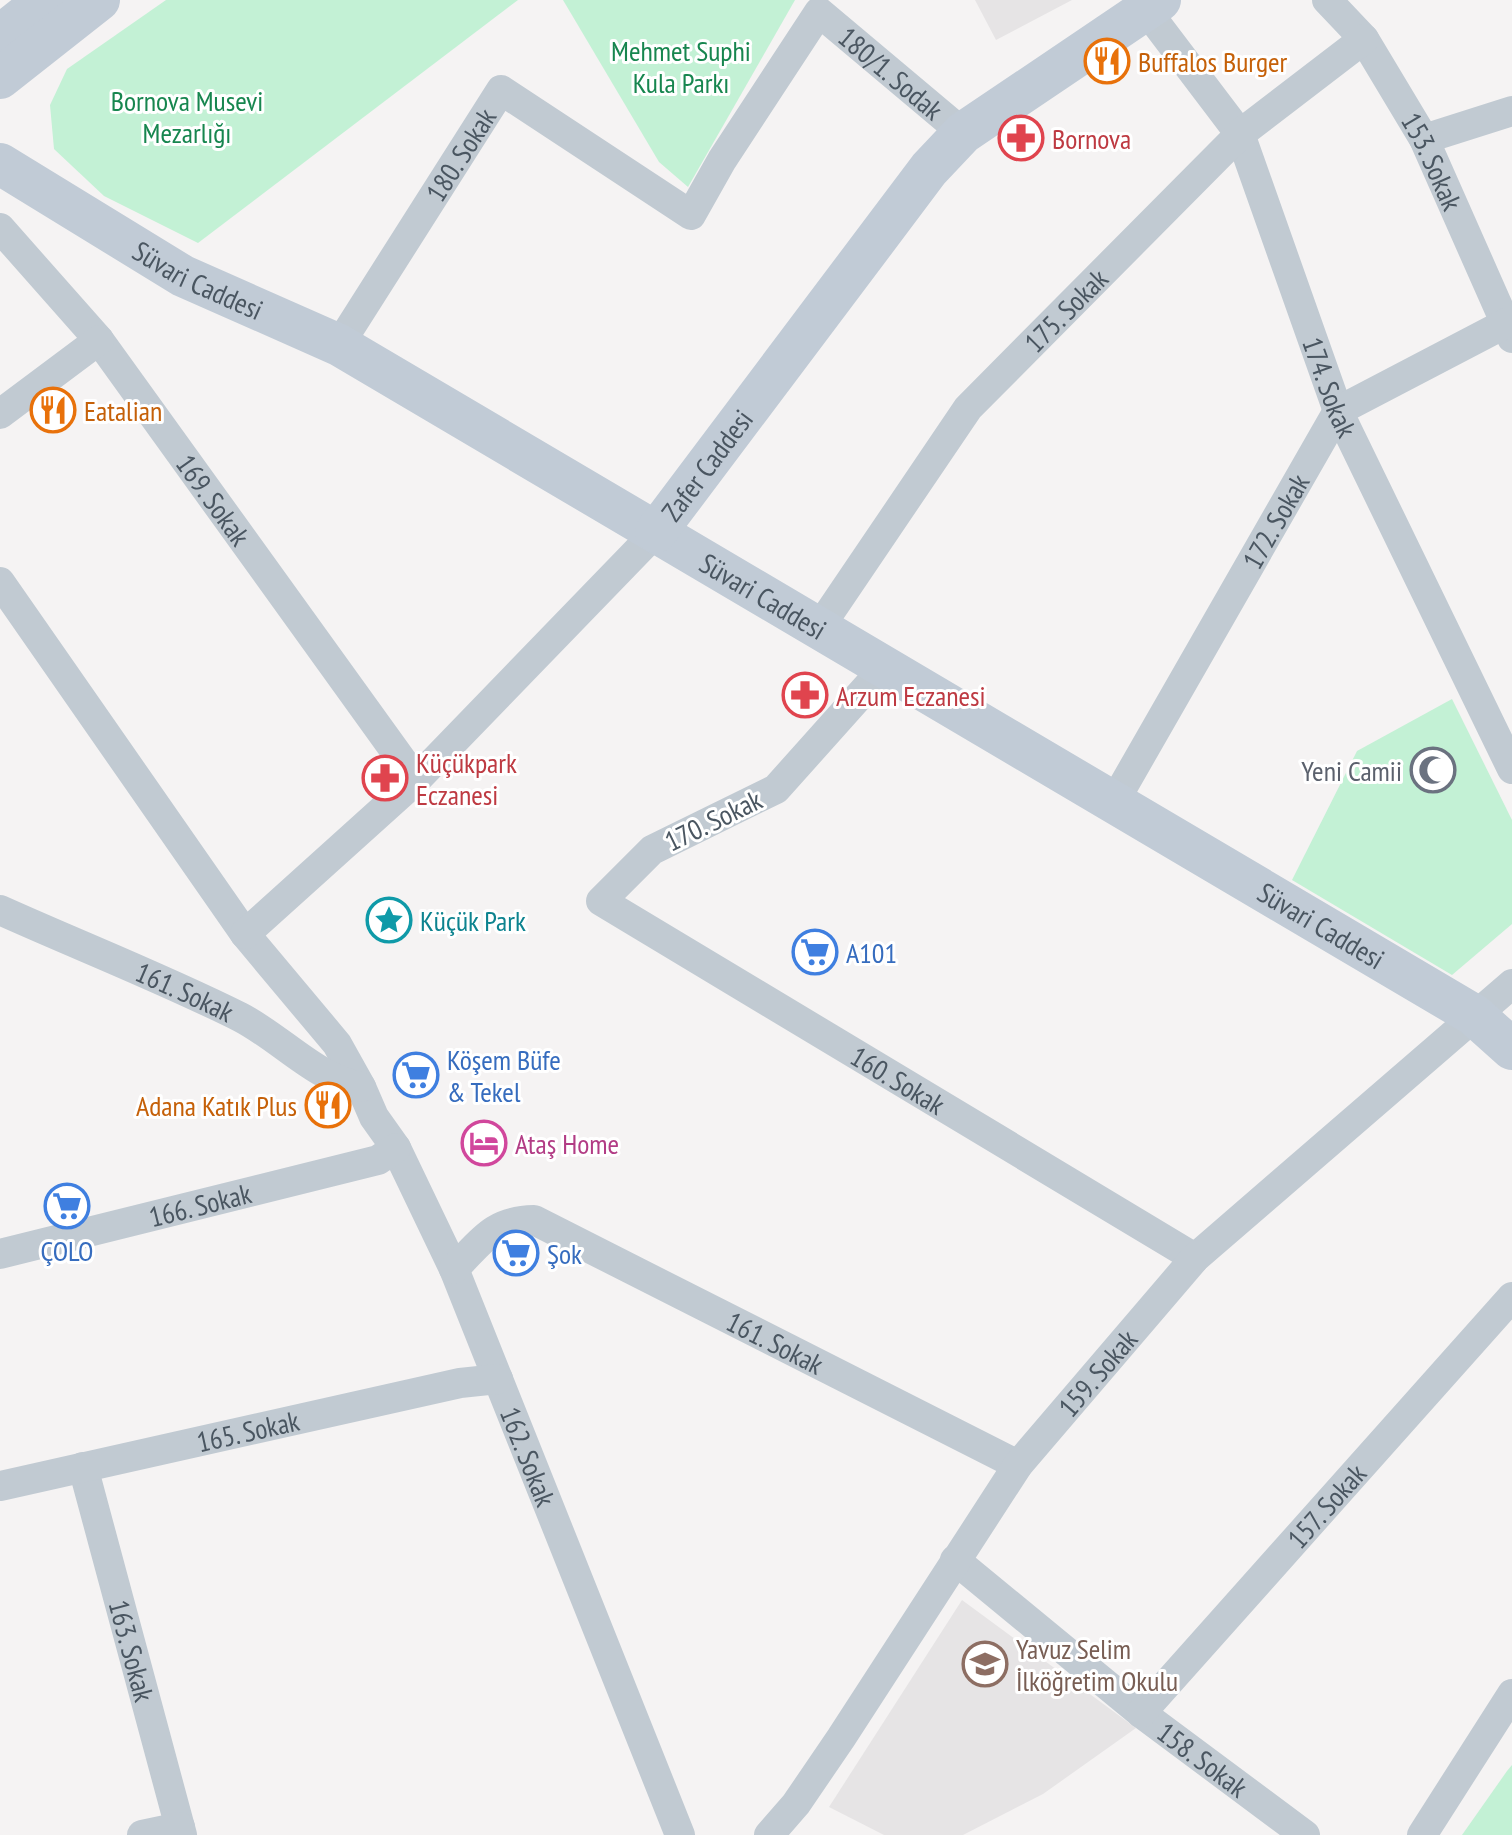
<svg xmlns="http://www.w3.org/2000/svg" width="1512" height="1835" font-family="'PT Sans Narrow',sans-serif">
<rect width="100%" height="100%" fill="#f5f3f3"/>
<g fill="#e6e4e5">
<polygon points="975,0 1072,0 996,40"/>
<polygon points="962,1600 1136,1728 1043,1794 963,1835 884,1835 829,1807"/>
</g>
<g fill="#c3f1d5">
<polygon points="166,0 518,0 198,243 104,196 54,149 50,105 67,69"/>
<polygon points="563,0 795,0 688,187 659,162"/>
<polygon points="1452,699 1512,820 1512,924 1452,975 1292,880 1357,751"/>
<polygon points="1512,1765 1512,1835 1462,1835 1507,1771"/>
</g>
<g fill="none" stroke-linecap="round" stroke-linejoin="round">
<g stroke="#c1cad2" stroke-width="30">
<path id="s1" d="M1327,0l37,39 60,100 88,199"/>
<path id="s2" d="M1146,10l94,124 98,277 174,358"/>
<polyline points="1424,139 1512,111"/>
<path id="s3" d="M0,228l99,112 317,440"/>
<path id="s4" d="M339,345l162,-255 190,125 31,-55 97,-148 144,121"/>
<polyline points="0,414 99,340"/>
<path id="s5" d="M0,582l245,352 92,110 24,43 13,30 22,31 58,121 226,566"/>
<path id="s6" d="M819,628l149,-220 272,-274 124,-95"/>
<path id="s7" d="M886,666l-110,123 -124,61 -51,51 594,357"/>
<path id="s8" d="M1114,802l224,-391 174,-91"/>
<path id="s9" d="M0,910c80,36 162,68 240,107 41,21 75,61 121,70"/>
<polyline points="245,934 416,780 656,532"/>
<path id="s10" d="M0,1254l378,-94 18,-12"/>
<path id="s11" d="M454,1269c28,-28 38,-48 80,-49l484,245"/>
<path id="s12" d="M83,1467l99,368"/>
<path id="s13" d="M0,1486l460,-103 38,-4"/>
<path id="s14" d="M955,1560l186,153 164,122"/>
<path id="s15" d="M1141,1713l371,-416"/>
<polyline points="142,1835 180,1827"/>
<path id="s16" d="M769,1835l27,-31 45,-66 177,-273 177,-207 317,-274"/>
<polyline points="1422,1835 1512,1694"/>
</g>
<g stroke="#c1cbd6" stroke-width="42">
<polyline points="0,36 45,0"/>
<polyline points="0,78 99,0"/>
<path id="s17" d="M0,164l183,112 156,69 1135,670 38,34"/>
<path id="s18" d="M656,532l273,-363 34,-36 197,-133"/>
</g>
</g>
<defs>
<g id="restaurant-ring" transform="scale(2.3)"><circle r="9.5" fill="#fff" stroke="#e8710a" stroke-width="1.5"/><path d="M-5-6h1v4h1v-4h1v4h1v-4h1v5L-1.5 .5V6h-2V.5L-5-1ZM5-6V6H3V1.5H1.5Q1.5-4 5-6Z" fill="#e8710a"/></g>
<g id="pharmacy-ring" transform="scale(2.3)"><circle r="9.5" fill="#fff" stroke="#e0444e" stroke-width="1.5"/><path d="M-2-6h4v4h4v4h-4v4h-4v-4h-4v-4h4Z" fill="#e0444e"/></g>
<g id="mosque-ring" transform="scale(2.3)"><circle r="9.5" fill="#fff" stroke="#6b7280" stroke-width="1.5"/><path d="M3.5-4.9A6 6 0 1 0 3.5 4.9A5 5 0 1 1 3.5-4.9Z" fill="#6b7280"/></g>
<g id="sight-ring" transform="scale(2.3)"><circle r="9.5" fill="#fff" stroke="#0f9aa8" stroke-width="1.5"/><path d="M0-6L1.8-2.2L6-1.7L2.9 1.2L3.7 5.4L0 3.3L-3.7 5.4L-2.9 1.2L-6-1.7L-1.8-2.2Z" fill="#0f9aa8"/></g>
<g id="supermarket-ring" transform="scale(2.3)"><circle r="9.5" fill="#fff" stroke="#3f7fe0" stroke-width="1.5"/><path d="M-6-5.5h2.5l.6 2H6L4.5 2H-2.5L-4.4-4H-6ZM-1.5 3.2a1.3 1.3 0 1 0 .1 0ZM3 3.2a1.3 1.3 0 1 0 .1 0Z" fill="#3f7fe0"/></g>
<g id="hotel-ring" transform="scale(2.3)"><circle r="9.5" fill="#fff" stroke="#d1479c" stroke-width="1.5"/><path d="M-6-4.5h1.5V1H6V5H4.5V3h-9V5H-6ZM-4 0a1.8 1.8 0 1 1 3.6 0ZM.5 0V-2.5h3Q6-2.5 6 0Z" fill="#d1479c"/></g>
<g id="school-ring" transform="scale(2.3)"><circle r="9.5" fill="#fff" stroke="#8d6e63" stroke-width="1.5"/><path d="M0-5L7-2L0 1L-7-2ZM-4 1L0 2.5L4 1V4Q0 6-4 4Z" fill="#8d6e63"/></g>
</defs>
<g fill-rule="evenodd">
<use href="#restaurant-ring" x="1107" y="61"/>
<use href="#pharmacy-ring" x="1021" y="138"/>
<use href="#restaurant-ring" x="53" y="410"/>
<use href="#pharmacy-ring" x="805" y="695"/>
<use href="#mosque-ring" x="1433" y="770"/>
<use href="#pharmacy-ring" x="385" y="778"/>
<use href="#sight-ring" x="389" y="920"/>
<use href="#supermarket-ring" x="815" y="952"/>
<use href="#supermarket-ring" x="416" y="1075"/>
<use href="#restaurant-ring" x="328" y="1105"/>
<use href="#hotel-ring" x="484" y="1143"/>
<use href="#supermarket-ring" x="67" y="1206"/>
<use href="#supermarket-ring" x="516" y="1253"/>
<use href="#school-ring" x="985" y="1664"/>
</g>
<g text-anchor="middle" dominant-baseline="central" stroke-width="6" stroke-linejoin="round" paint-order="stroke">
<g font-size="28" fill="#17864f" stroke="#fff">
<text x="681" y="50">Mehmet Suphi<tspan x="681" dy="32">Kula Parkı</tspan></text>
<text x="187" y="100">Bornova Musevi<tspan x="187" dy="32">Mezarlığı</tspan></text>
</g>
<g font-size="28" fill="#c56008" stroke="#fff" text-anchor="start">
<text x="1138" y="61">Buffalos Burger</text>
<text x="84" y="410">Eatalian</text>
<text x="297" y="1105" text-anchor="end">Adana Katık Plus</text>
</g>
<g font-size="28" fill="#4a5661" stroke="#fff">
<text stroke="none"><textPath href="#s4" startOffset="864">180/1. Sodak</textPath></text>
<text stroke="none"><textPath href="#s4" startOffset="226">180. Sokak</textPath></text>
<text stroke="none"><textPath href="#s1" startOffset="194">153. Sokak</textPath></text>
<text stroke="none"><textPath href="#s17" startOffset="230">Süvari Caddesi</textPath></text>
<text stroke="none"><textPath href="#s6" startOffset="404">175. Sokak</textPath></text>
<text stroke="none"><textPath href="#s2" startOffset="424">174. Sokak</textPath></text>
<text stroke="none"><textPath href="#s18" startOffset="84">Zafer Caddesi</textPath></text>
<text stroke="none"><textPath href="#s3" startOffset="346">169. Sokak</textPath></text>
<text stroke="none"><textPath href="#s8" startOffset="324">172. Sokak</textPath></text>
<text stroke="none"><textPath href="#s17" startOffset="878">Süvari Caddesi</textPath></text>
<text transform="translate(713 820) rotate(-26)">170. Sokak</text>
<text stroke="none"><textPath href="#s17" startOffset="1526">Süvari Caddesi</textPath></text>
<text stroke="none"><textPath href="#s9" startOffset="202">161. Sokak</textPath></text>
<text stroke="none"><textPath href="#s7" startOffset="722">160. Sokak</textPath></text>
<text stroke="none"><textPath href="#s10" startOffset="206">166. Sokak</textPath></text>
<text stroke="none"><textPath href="#s11" startOffset="368">161. Sokak</textPath></text>
<text stroke="none"><textPath href="#s16" startOffset="568">159. Sokak</textPath></text>
<text stroke="none"><textPath href="#s13" startOffset="254">165. Sokak</textPath></text>
<text stroke="none"><textPath href="#s5" startOffset="1028">162. Sokak</textPath></text>
<text stroke="none"><textPath href="#s15" startOffset="278">157. Sokak</textPath></text>
<text stroke="none"><textPath href="#s12" startOffset="190">163. Sokak</textPath></text>
<text stroke="none"><textPath href="#s14" startOffset="318">158. Sokak</textPath></text>
</g>
<g font-size="28" fill="#be3a42" stroke="#fff" text-anchor="start">
<text x="1052" y="138">Bornova</text>
<text x="836" y="695">Arzum Eczanesi</text>
<text x="416" y="762">Küçükpark<tspan x="416" dy="32">Eczanesi</tspan></text>
</g>
<g font-size="28" fill="#5b616d" stroke="#fff" text-anchor="end">
<text x="1402" y="770">Yeni Camii</text>
</g>
<g font-size="28" fill="#0d838f" stroke="#fff" text-anchor="start">
<text x="420" y="920">Küçük Park</text>
</g>
<g font-size="28" fill="#366cbe" stroke="#fff" text-anchor="start">
<text x="846" y="952">A101</text>
<text x="447" y="1059">Köşem Büfe<tspan x="447" dy="32">&amp; Tekel</tspan></text>
<text x="67" y="1250" text-anchor="middle">ÇOLO</text>
<text x="547" y="1253">Şok</text>
</g>
<g font-size="28" fill="#b23c85" stroke="#fff" text-anchor="start">
<text x="515" y="1143">Ataş Home</text>
</g>
<g font-size="28" fill="#785e54" stroke="#fff" text-anchor="start">
<text x="1016" y="1648">Yavuz Selim<tspan x="1016" dy="32">İlköğretim Okulu</tspan></text>
</g>
</g>
</svg>
